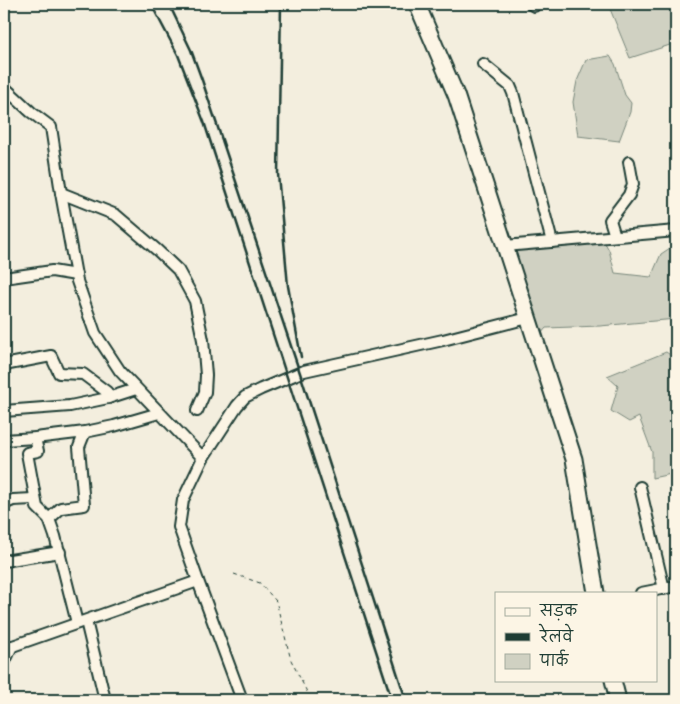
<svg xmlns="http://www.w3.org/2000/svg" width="680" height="704" font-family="'Shantell Sans','Playpen Sans Deva',sans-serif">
<rect width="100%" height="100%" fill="#f3eede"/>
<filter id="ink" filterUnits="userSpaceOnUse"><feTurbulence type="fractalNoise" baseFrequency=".02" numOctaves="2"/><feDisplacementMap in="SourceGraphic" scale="10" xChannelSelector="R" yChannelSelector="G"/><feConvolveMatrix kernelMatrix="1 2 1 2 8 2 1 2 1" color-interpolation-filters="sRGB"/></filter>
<g filter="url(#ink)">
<g fill="#d0d1c2" stroke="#78877b">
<polygon points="608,4 676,4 676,43 630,58"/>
<polygon points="610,56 615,64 625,95 631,103 630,112 619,141 578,136 573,102 577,81 586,60"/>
<polygon points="605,243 609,250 615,273 651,277 661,254 676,244 676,319 600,326 546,328 540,335 512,251"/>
<polygon points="666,352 676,359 676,477 671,474 652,478 652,452 639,417 629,422 611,411 618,386 607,376"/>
</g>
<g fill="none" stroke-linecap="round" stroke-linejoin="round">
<g stroke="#1f3d34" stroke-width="14">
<g id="street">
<polyline points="531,4 534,6"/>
<polyline points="483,64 510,86 513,93 552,242"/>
<polyline points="4,87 31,112 51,127 61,193 77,281 95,333 120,371 203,458"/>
<polyline points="61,193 116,215 157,250 178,270 195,301 203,340 206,375 205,392 197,411"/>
<polyline points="615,236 610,220 629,195 633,184 629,162"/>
<polyline points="505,246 676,231"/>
<polyline points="4,278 52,271 76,275"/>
<polyline points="4,365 51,356 59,373 83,374 107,392 108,398"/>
<polyline points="4,411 70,406 108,398 136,389"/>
<polyline points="85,432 114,426 159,413"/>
<polyline points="35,438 38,451 27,453 37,507 49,519 55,536 77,623"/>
<polyline points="4,440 35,438 85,432 79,447 84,505 61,508 49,519"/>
<polyline points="640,487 664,589"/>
<polyline points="4,504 13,500 33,499"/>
<polyline points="4,561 60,552"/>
<polyline points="641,593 676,586"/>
<polyline points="86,621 105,700"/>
<polyline points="4,649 198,581"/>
<polyline points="4,663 12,646"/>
<polyline points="242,700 198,581 179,527 183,500 203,458 237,406 245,397 261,389 304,371 443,340 528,318"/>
</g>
</g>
<g stroke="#1f3d34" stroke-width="19">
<g id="primary">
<polyline points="417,4 456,95 574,459 596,593"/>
<polyline points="613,680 618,700"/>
</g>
</g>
<polyline stroke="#1f3d34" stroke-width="1" stroke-dasharray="4 4" stroke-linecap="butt" points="234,574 260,583 276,601 291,660 311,700"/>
<use href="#street" stroke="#fcf5e5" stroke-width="10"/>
<use href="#primary" stroke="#fcf5e5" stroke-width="15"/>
<g stroke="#1f3d34" stroke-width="2.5">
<polyline points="151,4 178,55 204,122 392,700"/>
<polyline points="169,4 191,50 202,80 300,373 406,700"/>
<polyline points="281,4 278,174 288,286 301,357"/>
</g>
</g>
</g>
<rect width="680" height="704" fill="none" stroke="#fcf5e5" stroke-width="20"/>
<rect x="10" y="10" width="660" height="684" fill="none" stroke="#1f3d34" stroke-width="2" filter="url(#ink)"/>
<rect x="495" y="592" width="162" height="90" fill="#fcf5e5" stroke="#a4ab9e"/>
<rect x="505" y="608" width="25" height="8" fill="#fcf5e5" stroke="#a4ab9e"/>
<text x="540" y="616" font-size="15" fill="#1f3d34">सड़क</text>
<rect x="505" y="633" width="25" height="8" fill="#1f3d34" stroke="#a4ab9e"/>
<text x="540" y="642" font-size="15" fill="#1f3d34">रेलवे</text>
<rect x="505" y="654" width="25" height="15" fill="#d0d1c2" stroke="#a4ab9e"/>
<text x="540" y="666" font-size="15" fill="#1f3d34">पार्क</text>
</svg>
